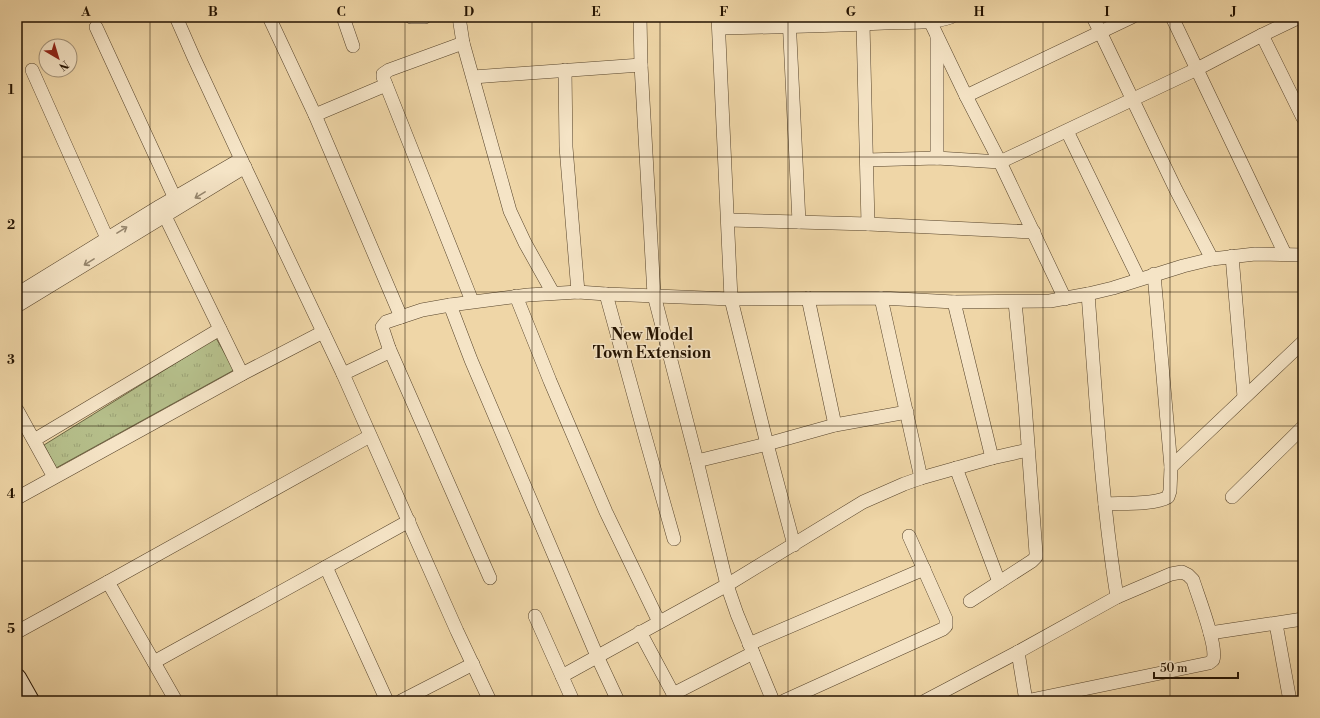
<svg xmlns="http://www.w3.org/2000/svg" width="1320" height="718" font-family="'Libre Bodoni',serif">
<defs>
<pattern id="park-tufts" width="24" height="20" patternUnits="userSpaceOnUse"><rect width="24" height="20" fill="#b5be8a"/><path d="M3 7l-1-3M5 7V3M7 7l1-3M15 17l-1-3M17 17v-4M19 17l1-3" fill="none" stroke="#9ba275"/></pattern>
</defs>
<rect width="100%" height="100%" fill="#efd6a7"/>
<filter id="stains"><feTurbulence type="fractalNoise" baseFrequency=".005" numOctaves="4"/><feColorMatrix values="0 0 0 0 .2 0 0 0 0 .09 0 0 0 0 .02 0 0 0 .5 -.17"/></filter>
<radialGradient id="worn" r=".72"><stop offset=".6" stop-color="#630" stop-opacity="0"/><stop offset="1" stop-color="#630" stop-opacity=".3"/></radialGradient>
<polygon fill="url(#park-tufts)" stroke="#6c6845" points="216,338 234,370 56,468 44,445"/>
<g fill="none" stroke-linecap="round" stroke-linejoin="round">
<g stroke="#56432a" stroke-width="14">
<g id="street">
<polyline points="176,17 194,58 241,159 343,374 457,631 490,701"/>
<polyline points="269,17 315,115 401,317"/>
<polyline points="343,17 353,46"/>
<polyline points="411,17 425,17"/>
<polyline points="459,17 463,43 510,211 525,243 553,293"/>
<polyline points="640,17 641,65 654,295 697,461 727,585 737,614 773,701"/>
<polyline points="718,17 731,299 767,444 794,545"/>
<polyline points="789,17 799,222"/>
<polyline points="1093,17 1176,190 1212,259"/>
<polyline points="1172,17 1285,254"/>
<polyline points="930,21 966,96 1000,162 1065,299"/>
<polyline points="863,24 868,224"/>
<polyline points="96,27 178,205"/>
<path d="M719,28c55,-1 110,-2 165,-5 20,-1 47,1 67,-6"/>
<polyline points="1262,35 1303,118"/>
<polyline points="937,37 937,158"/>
<polyline points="463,43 389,70 383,74 383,77 472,301"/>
<polyline points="32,70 110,245"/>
<polyline points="565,70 566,147 578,292"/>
<polyline points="473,77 641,65"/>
<polyline points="966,96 1132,17"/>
<polyline points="315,115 386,85"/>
<polyline points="1067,131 1139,279"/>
<polyline points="867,160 937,158 1000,162 1197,69 1262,35 1300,17"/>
<polyline points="161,208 242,374"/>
<polyline points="729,220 868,224 1034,232"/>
<polyline points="1232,256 1244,397"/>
<polyline points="17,294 160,206 241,159"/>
<polyline points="606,294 645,436 674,539"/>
<path d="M1088,294c8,101 13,203 29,303"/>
<polyline points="516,296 550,381 606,512 659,622"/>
<polyline points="808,298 835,425"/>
<polyline points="881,298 921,478"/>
<polyline points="954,302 992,458"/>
<polyline points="450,305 471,360 597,656 618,701"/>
<polyline points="17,306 245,167"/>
<polyline points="389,348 490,578"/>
<polyline points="343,374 387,353 389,348 382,327 386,322 422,310 450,305 528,295 578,292 606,294 731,299 881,298 954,302 1050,301 1088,294 1113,288 1183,266 1212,259 1255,254 1303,255"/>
<polyline points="17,410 54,477"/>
<polyline points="34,440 220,329"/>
<polyline points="697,461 767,444 835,425 907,412"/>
<polyline points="1171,467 1303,342"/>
<polyline points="956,468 999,582"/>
<polyline points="1232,497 1303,427"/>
<polyline points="17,498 242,374 323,332"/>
<path d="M1105,504c15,-1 50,1 63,-7l2,-6 1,-24 -17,-193"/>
<polyline points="326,567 387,701"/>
<polyline points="108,582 176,701"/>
<polyline points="970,601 1032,561 1036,557 1036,553 1025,404 1015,302"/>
<polyline points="535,616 573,701"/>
<polyline points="1276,624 1290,701"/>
<polyline points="17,632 108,582 370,436"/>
<polyline points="640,632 677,701"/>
<polyline points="1210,633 1303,619"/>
<polyline points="749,644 924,569"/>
<polyline points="1018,652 1026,701"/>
<polyline points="154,662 409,521"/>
<polyline points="562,676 727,585 863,502 904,484 921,478 992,458 1028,450"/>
<polyline points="673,694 753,653"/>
<polyline points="401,701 473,664"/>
<polyline points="784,701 943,629 946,626 946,619 909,536"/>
<path d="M925,701l93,-49 99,-55 54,-23 11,-2 6,3 5,5c5,16 25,67 20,80l-4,3 -183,38"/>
</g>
</g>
<g stroke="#231200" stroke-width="20">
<polyline id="secondary" points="17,678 30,701"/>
</g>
<use href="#street" stroke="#f5e4c6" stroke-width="13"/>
<use href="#secondary" stroke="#f5e4c6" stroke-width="18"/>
</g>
<defs><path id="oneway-shaft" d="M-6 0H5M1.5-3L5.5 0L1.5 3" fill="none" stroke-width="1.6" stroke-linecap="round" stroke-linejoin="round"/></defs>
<g stroke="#96866d">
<use href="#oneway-shaft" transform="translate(200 195) rotate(149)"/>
<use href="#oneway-shaft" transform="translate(122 230) rotate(-32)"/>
<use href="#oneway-shaft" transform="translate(89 262) rotate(148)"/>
</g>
<path fill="none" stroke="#231200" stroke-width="1" stroke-opacity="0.55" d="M150,17v684M277,17v684M405,17v684M532,17v684M660,17v684M788,17v684M915,17v684M1043,17v684M1170,17v684M17,157h1286M17,292h1286M17,426h1286M17,561h1286"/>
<g text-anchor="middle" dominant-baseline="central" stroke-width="3" stroke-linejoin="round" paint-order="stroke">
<g font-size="16" font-weight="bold" fill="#231200" stroke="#f5e4c6">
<text x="652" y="335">New Model<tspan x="652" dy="18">Town Extension</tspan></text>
</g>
</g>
<rect width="1320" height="718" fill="none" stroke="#efd6a7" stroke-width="44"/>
<g transform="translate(58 58) rotate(142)"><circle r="19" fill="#f5e4c6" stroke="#a19077"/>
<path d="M0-3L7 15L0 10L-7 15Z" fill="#8f2418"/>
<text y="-6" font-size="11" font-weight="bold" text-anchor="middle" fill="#231200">N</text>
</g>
<path d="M1154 672v6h84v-6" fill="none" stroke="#231200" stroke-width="2"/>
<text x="1160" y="672" font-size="12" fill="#231200" stroke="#f5e4c6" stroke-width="3" paint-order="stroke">50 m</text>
<rect x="22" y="22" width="1276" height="674" fill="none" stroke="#231200" stroke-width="1.5"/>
<g font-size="13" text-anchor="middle" font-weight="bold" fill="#231200">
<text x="86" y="16">A</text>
<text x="213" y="16">B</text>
<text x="341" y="16">C</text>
<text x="469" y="16">D</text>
<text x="596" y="16">E</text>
<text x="724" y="16">F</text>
<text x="851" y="16">G</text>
<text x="979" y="16">H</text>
<text x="1107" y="16">I</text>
<text x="1234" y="16">J</text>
<text x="11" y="94">1</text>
<text x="11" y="229">2</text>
<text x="11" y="364">3</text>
<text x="11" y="498">4</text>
<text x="11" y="633">5</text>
</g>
<rect width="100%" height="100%" filter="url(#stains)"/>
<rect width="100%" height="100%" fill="url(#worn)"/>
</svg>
